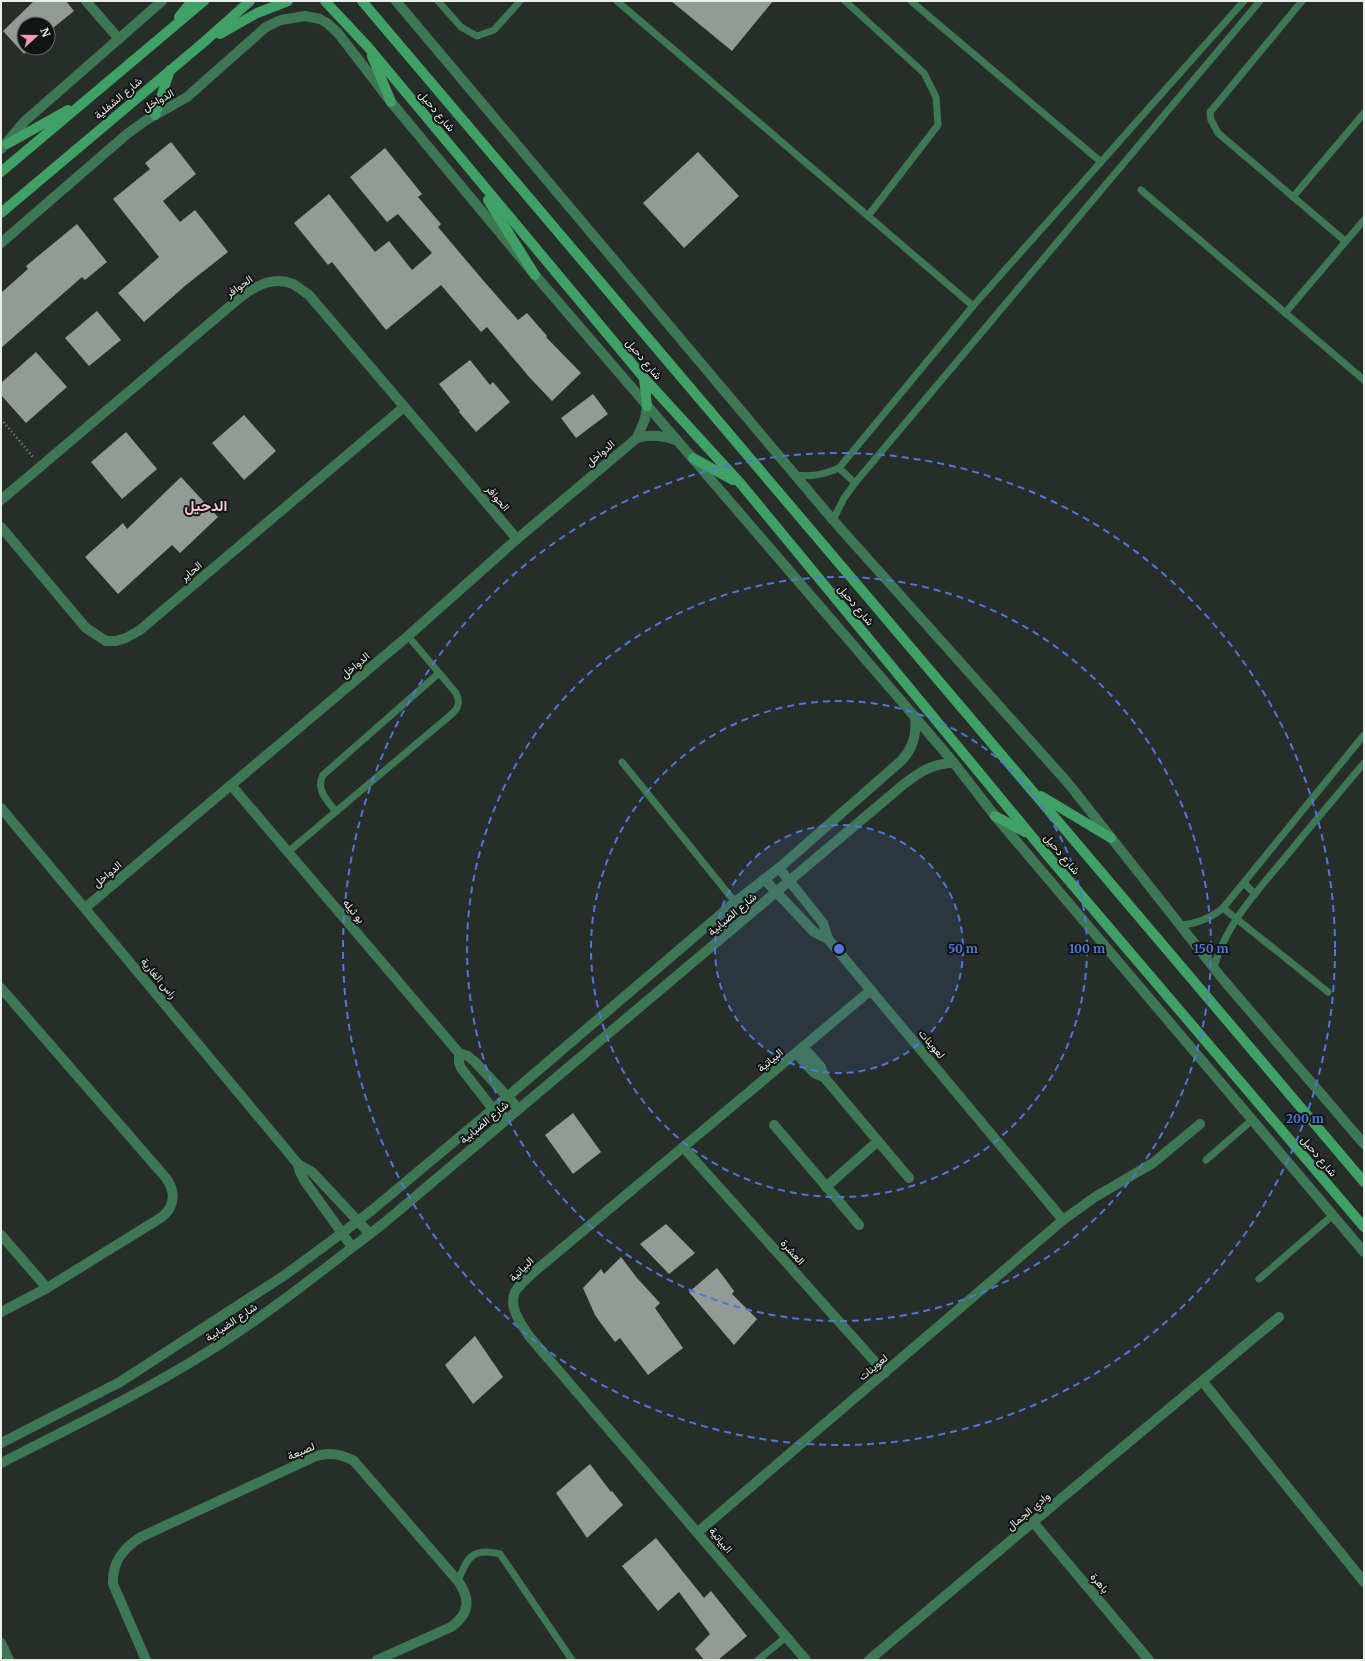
<svg xmlns="http://www.w3.org/2000/svg" width="1365" height="1661" font-family="Merriweather,Vazirmatn,serif">
<rect width="100%" height="100%" fill="#272e29"/>
<g fill="#929b95">
<polygon points="34,1 66,1 74,11 48,32 48,24 24,24 24,48 30,48 24,54 3,31"/>
<polygon points="671,1 773,1 732,51"/>
<polygon points="171,142 196,174 163,201 180,222 195,210 228,252 186,285 144,322 118,293 159,257 113,199 150,169 145,163"/>
<polygon points="385,148 422,194 418,197 441,224 438,227 482,279 518,320 527,313 547,336 546,337 581,373 552,401 530,378 487,327 481,332 441,285 386,330 332,262 328,265 294,223 329,194 375,252 389,241 412,270 432,253 398,214 387,222 350,177"/>
<polygon points="698,152 739,196 684,248 643,203"/>
<polygon points="77,224 107,262 85,280 82,277 1,348 1,293 28,269 26,266"/>
<polygon points="97,311 121,340 89,366 65,338"/>
<polygon points="36,352 67,387 26,423 1,395 1,383"/>
<polygon points="470,360 490,385 493,382 510,402 476,432 459,412 460,411 439,384"/>
<polygon points="593,394 608,414 576,438 561,418"/>
<polygon points="244,415 276,451 244,480 212,443"/>
<polygon points="126,432 157,469 122,499 91,462"/>
<polygon points="181,477 218,517 180,553 172,545 118,594 85,557 123,523 127,529"/>
<polygon points="573,1113 601,1152 573,1174 545,1135"/>
<polygon points="666,1224 695,1253 669,1274 640,1244"/>
<polygon points="621,1257 637,1278 660,1303 655,1308 683,1348 648,1375 620,1338 615,1342 605,1329 595,1315 583,1288 601,1269 604,1274"/>
<polygon points="717,1268 734,1291 732,1294 757,1319 734,1345 689,1292"/>
<polygon points="475,1336 503,1377 473,1404 445,1365"/>
<polygon points="590,1464 611,1492 612,1491 623,1505 587,1538 556,1493"/>
<polygon points="656,1538 704,1598 711,1591 747,1636 718,1660 704,1660 695,1649 710,1634 679,1592 658,1611 622,1566"/>
</g>
<g fill="none" stroke-linecap="round" stroke-linejoin="round">
<polyline stroke="#888e8a" stroke-width="2.5" stroke-dasharray="1 3" stroke-linecap="butt" points="1,419 33,457"/>
<g stroke="#3e7753" stroke-width="7">
<polyline points="438,1 461,27 477,36 494,30 520,1"/>
<polyline points="617,1 973,306"/>
<polyline points="845,1 924,73 936,97 938,125 868,216"/>
<polyline points="911,1 1101,162"/>
<polyline points="1302,1 1216,105 1210,112 1211,120 1218,133 1345,241"/>
<polyline points="1141,190 1364,380"/>
<polyline points="1293,197 1364,113"/>
<polyline points="1285,313 1364,220"/>
<polyline points="839,468 855,483"/>
<path d="M794,475c19,2 28,0 45,-7l134,-162 271,-305"/>
<polyline points="833,520 844,498 855,483 1260,1"/>
<polyline points="622,762 735,902"/>
<path d="M336,812c-8,-11 -21,-22 -13,-37l116,-102"/>
<path d="M288,852l165,-139c6,-6 7,-12 3,-20l-48,-57"/>
<polyline points="1244,883 1255,894"/>
<polyline points="1223,908 1328,992"/>
<path d="M1179,925c18,-1 31,-6 44,-17l141,-173"/>
<path d="M1214,967c12,-44 46,-79 74,-113 25,-31 51,-61 76,-91"/>
<polyline points="1206,1160 1252,1120"/>
<polyline points="1259,1279 1333,1215"/>
<path d="M458,1581c9,-23 14,-34 42,-27l72,106"/>
<polyline points="758,1660 786,1637"/>
</g>
<g stroke="#3e7753" stroke-width="10">
<polyline points="86,1 119,39"/>
<polyline points="396,1 833,520 1068,783 1221,977 1364,1144"/>
<polyline points="1,149 25,121 162,1"/>
<polyline points="1,243 127,134 145,121 187,97 266,27 281,20 305,16 320,19 327,23 338,33 391,102 535,275 915,717 954,763 995,816 1364,1252"/>
<path d="M637,438c14,-4 25,-3 38,2"/>
<path d="M1,500l242,-205c15,-10 31,-19 50,-11 6,3 11,8 16,11l208,244"/>
<polyline points="1,527 86,628 106,641 116,641 126,638 140,630 404,407"/>
<polyline points="231,785 459,1053 468,1056 475,1062 519,1109"/>
<polyline points="1,808 298,1164 312,1172 370,1234"/>
<polyline points="779,868 823,923 828,939 1063,1220"/>
<polyline points="764,879 814,932 828,939"/>
<polyline points="85,908 408,636 517,539 637,438 645,419 647,406"/>
<path d="M1,988l165,190c10,14 9,28 -4,39l-115,71 -46,24"/>
<polyline points="803,1047 821,1067 824,1077 909,1178"/>
<polyline points="459,1053 459,1063 461,1068 503,1122"/>
<polyline points="796,1053 814,1073 824,1077"/>
<polyline points="774,1125 859,1225"/>
<polyline points="683,1147 885,1373"/>
<polyline points="298,1164 300,1172 304,1180 352,1247"/>
<polyline points="826,1187 878,1141"/>
<polyline points="1,1235 47,1288"/>
<polyline points="1203,1382 1364,1582"/>
<path d="M1,1443l119,-61 165,-107 57,-42 29,-22 122,-102 242,-207 44,-34 122,-107c12,-13 16,-26 14,-44"/>
<path d="M1,1463c73,-37 147,-73 216,-117 59,-38 112,-81 167,-123l520,-439c16,-12 29,-21 50,-21"/>
<polyline points="1033,1522 1149,1660"/>
<polyline points="698,1532 1063,1220 1095,1197 1153,1163 1200,1124"/>
<polyline points="1,1643 9,1660"/>
<path d="M146,1660l-33,-76c-1,-22 10,-36 28,-47l175,-81c15,-4 25,-2 38,5l104,120c13,18 11,33 -7,46l-74,33"/>
<path d="M806,1660l-277,-324c-8,-12 -21,-29 -14,-44 4,-8 14,-15 20,-21l336,-281"/>
<polyline points="869,1660 1033,1522 1279,1317"/>
</g>
<g stroke="#40a167" stroke-width="10">
<polyline points="325,1 368,47 644,378 741,484 1048,856 1364,1227"/>
<polyline points="362,1 1364,1182"/>
<polyline points="179,17 192,1"/>
<polyline points="220,34 257,13 288,1"/>
<polyline points="372,56 391,102"/>
<polyline points="155,115 170,70"/>
<polyline points="7,144 68,110"/>
<polyline points="1,172 204,1"/>
<polyline points="488,200 535,275"/>
<polyline points="1,213 204,42 250,1"/>
<polyline points="644,378 647,406"/>
<polyline points="693,458 733,480"/>
<polyline points="1041,796 1111,838"/>
<polyline points="995,816 1025,832"/>
</g>
</g>
<circle cx="839" cy="949" r="124" fill="#5076dd" fill-opacity=".12"/>
<g fill="none" stroke="#5076dd" stroke-width="2" stroke-dasharray="7 5">
<circle cx="839" cy="949" r="124"/>
<circle cx="839" cy="949" r="248"/>
<circle cx="839" cy="949" r="372"/>
<circle cx="839" cy="949" r="496"/>
</g>
<g text-anchor="middle" dominant-baseline="central" stroke-width="4" stroke-linejoin="round" paint-order="stroke">
<g font-size="11" fill="#eaefeb" stroke="#121513">
<text transform="translate(118 98) rotate(-40)">شارع الشفلية</text>
<text transform="translate(158 100) rotate(-29)">الدواخل</text>
<text transform="translate(437 111) rotate(50)">شارع دحيل</text>
<text transform="translate(239 286) rotate(-35)">الحوافر</text>
<text transform="translate(644 359) rotate(50)">شارع دحيل</text>
<text transform="translate(600 453) rotate(-40)">الدواخل</text>
<text transform="translate(498 498) rotate(50)">الحوافر</text>
<text transform="translate(191 571) rotate(-40)">الحاير</text>
<text transform="translate(856 605) rotate(50)">شارع دحيل</text>
<text transform="translate(355 665) rotate(-40)">الدواخل</text>
<text transform="translate(1062 854) rotate(50)">شارع دحيل</text>
<text transform="translate(107 874) rotate(-40)">الدواخل</text>
<text transform="translate(354 911) rotate(50)">بو ثيله</text>
<text transform="translate(732 914) rotate(-40)">شارع الضبابية</text>
<text transform="translate(159 978) rotate(50)">راس الغارية</text>
<text transform="translate(932 1044) rotate(50)">لعوينات</text>
<text transform="translate(770 1060) rotate(-40)">البياتية</text>
<text transform="translate(484 1122) rotate(-40)">شارع الضبابية</text>
<text transform="translate(1319 1156) rotate(50)">شارع دحيل</text>
<text transform="translate(793 1252) rotate(48)">العشرة</text>
<text transform="translate(521 1269) rotate(-45)">البياتية</text>
<text transform="translate(231 1322) rotate(-34)">شارع الضبابية</text>
<text transform="translate(873 1367) rotate(-40)">لعوينات</text>
<text transform="translate(301 1451) rotate(-23)">لصبعة</text>
<text transform="translate(1028 1511) rotate(-40)">وادي الجمال</text>
<text transform="translate(721 1540) rotate(50)">البياتية</text>
<text transform="translate(1100 1583) rotate(50)">باهرة</text>
</g>
<g font-size="15" font-weight="bold" fill="#f8c6d4" stroke="#121513">
<text x="206" y="505">الدحيل</text>
</g>
</g>
<circle cx="839" cy="949" r="6" fill="#5076dd" stroke="#121513" stroke-width="2"/>
<g font-size="12" text-anchor="middle" font-weight="bold" fill="#5076dd" stroke="#121513" stroke-width="4" stroke-linejoin="round" paint-order="stroke">
<text x="963" y="953">50 m</text>
<text x="1087" y="953">100 m</text>
<text x="1211" y="953">150 m</text>
<text x="1305" y="1123">200 m</text>
</g>
<rect width="1365" height="1661" fill="none" stroke="#eaefeb" stroke-width="4"/>
<g transform="translate(36 36) rotate(69)"><circle r="19" fill="#121513" stroke="#686c69"/>
<path d="M0-3L7 15L0 10L-7 15Z" fill="#f09ab5"/>
<text y="-6" font-size="11" font-weight="bold" text-anchor="middle" fill="#eaefeb">N</text>
</g>
</svg>
